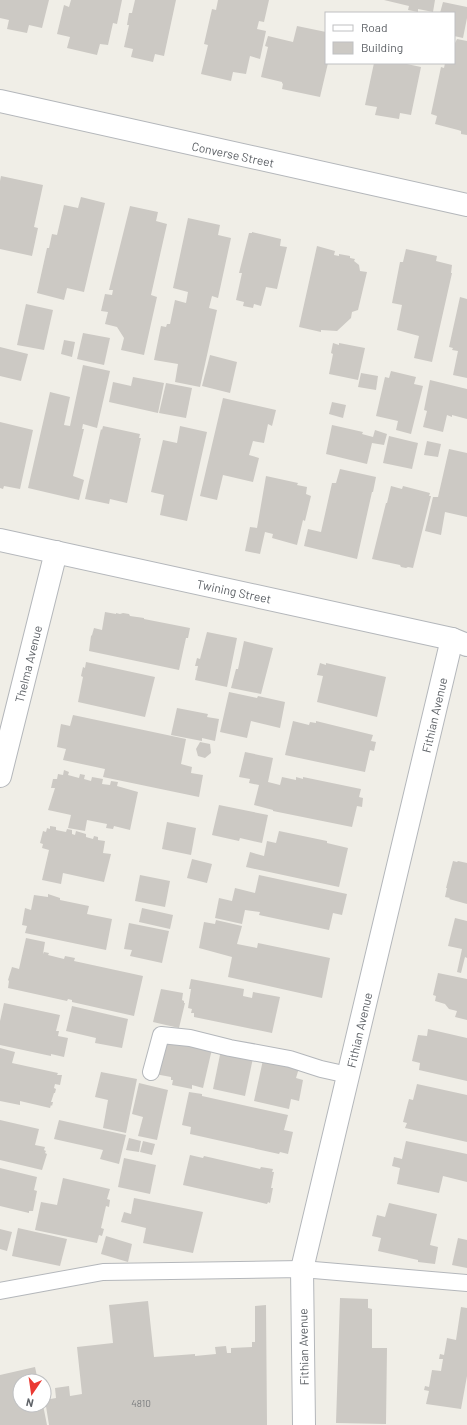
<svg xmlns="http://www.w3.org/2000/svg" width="467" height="1425" font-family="Barlow,sans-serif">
<rect width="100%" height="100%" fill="#f0eee7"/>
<g fill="#ccc9c4">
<polygon points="0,0 49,0 42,28 29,25 27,33 7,29 9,20 0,18"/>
<polygon points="71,0 122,0 117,24 113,23 108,45 100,44 97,55 67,48 70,37 57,34 64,5 69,7"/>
<polygon points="135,0 176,0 164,56 155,54 153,62 131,57 133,49 124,47 129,25 127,25 129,13 132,13"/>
<polygon points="218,0 269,0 264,22 259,21 257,29 266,31 260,59 250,56 246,74 233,72 231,81 201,74 208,45 204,44 212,9 216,10"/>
<polygon points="384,0 435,0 433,12 418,9 418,12 408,10 409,6"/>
<polygon points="443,2 467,7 467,18 463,38 454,36 454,13 440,13"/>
<polygon points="297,26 326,32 326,63 328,63 320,97 282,89 283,84 282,83 282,82 261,77 268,47 265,46 268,36 293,42"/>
<polygon points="457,39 467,41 467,135 461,134 461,131 458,130 435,124 437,116 431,114 441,67 444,68 445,63 454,63 454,45"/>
<polygon points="374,63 407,63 407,64 421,67 411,115 400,113 399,119 375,115 377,107 365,105"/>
<polygon points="1,176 43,185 34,227 38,228 32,256 0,249 0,181"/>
<polygon points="81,197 105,203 84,292 67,288 64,300 37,293 47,248 49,248 52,234 57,235 64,205 78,208"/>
<polygon points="130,206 158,212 156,221 167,224 151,295 157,297 144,355 121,350 124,338 117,327 105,324 108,312 101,311 105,294 112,295 113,290 109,290"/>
<polygon points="188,218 220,225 218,235 231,238 218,298 212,296 209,308 217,310 200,387 175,382 178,364 154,360 161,326 166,327 167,324 170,324 175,300 186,303 188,292 173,288"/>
<polygon points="252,232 281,239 280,246 287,247 277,289 266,287 261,306 254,304 253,308 243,306 244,302 236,300 242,273 239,273 249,233 252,233"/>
<polygon points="317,246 335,251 334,255 339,256 339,254 350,256 350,258 355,259 354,261 359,265 360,271 367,272 358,310 352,312 351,318 337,331 321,330 321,332 299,327"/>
<polygon points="406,249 437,256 436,261 452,265 451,273 452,273 432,362 414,358 419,336 397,330 402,305 392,303 400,262 403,262"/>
<polygon points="460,297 467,299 467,378 453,375 458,351 452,350 453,348 449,347"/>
<polygon points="26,304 53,310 44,350 17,345"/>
<polygon points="83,333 110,338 104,365 77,359"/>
<polygon points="64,340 75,342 72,357 61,354"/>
<polygon points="333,343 339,345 339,343 365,348 358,380 329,374 333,354 331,353"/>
<polygon points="0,347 28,354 21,381 0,376"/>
<polygon points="210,355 237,362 230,393 202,386"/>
<polygon points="83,365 110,371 97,428 83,424 82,429 84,429 73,476 84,480 79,500 28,488 50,392 70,397 64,425 70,426"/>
<polygon points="391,371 416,377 414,384 423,386 411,434 396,430 398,421 376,416 385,377 389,378"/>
<polygon points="361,373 378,376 376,390 358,387"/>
<polygon points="133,377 164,383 158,413 109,402 113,382 131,386"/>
<polygon points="430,380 467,389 467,419 452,415 452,417 447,415 443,432 423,427 427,411 424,410"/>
<polygon points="166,383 192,388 186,418 159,413"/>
<polygon points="223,398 276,410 272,426 268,424 264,443 253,441 249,455 259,458 253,482 223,475 217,500 200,496"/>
<polygon points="332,402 346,405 343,418 329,414"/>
<polygon points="0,422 33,430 20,489 4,486 3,489 0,488"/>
<polygon points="332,425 363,432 362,434 373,437 375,430 387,434 384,445 372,443 367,464 326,454"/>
<polygon points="103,426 140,434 139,438 141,438 127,503 110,499 109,504 85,499 101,429 102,430"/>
<polygon points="180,426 207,432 187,521 160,515 164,495 151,492 163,440 177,443"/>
<polygon points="389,436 418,443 412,469 383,463"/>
<polygon points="427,441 441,444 438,457 424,455"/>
<polygon points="449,449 467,453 467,517 445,512 441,535 425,531 433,497 438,497"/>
<polygon points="340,469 376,477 373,492 372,492 357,559 304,546 308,529 321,532 332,483 336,483"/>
<polygon points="266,476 298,483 297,485 307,487 306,494 311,496 305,521 303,520 297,545 272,538 273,534 265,532 260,554 245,551 250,527 257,528"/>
<polygon points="391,486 402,489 403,486 430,493 429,496 431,496 413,568 408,567 406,568 401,567 400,565 372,559 386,503 387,503"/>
<polygon points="105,612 116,614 116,613 120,614 123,613 129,614 130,616 144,618 144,619 190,628 188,638 186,638 179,670 89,651 91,636 92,635 94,628 102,630"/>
<polygon points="207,632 237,638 227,687 195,680 198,666 195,666 197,658 200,659"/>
<polygon points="244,641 273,648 261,694 231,688 236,669 238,669"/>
<polygon points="86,662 155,677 145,717 78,702 83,677 81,676 83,667 85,668"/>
<polygon points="320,663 326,665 326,663 386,677 377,717 317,702 323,676 317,675"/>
<polygon points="229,692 257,698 258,696 285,702 280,728 251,721 247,738 220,732"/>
<polygon points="177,708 208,714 207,717 219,719 215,741 202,738 202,741 171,735"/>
<polygon points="73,715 186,739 181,764 192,767 191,773 203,775 199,797 103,777 105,769 63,760 66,749 57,747 61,724 70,726"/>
<polygon points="293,721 309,725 310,722 316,723 316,721 373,735 371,741 376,742 374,751 370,750 365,772 285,755"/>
<polygon points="200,742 210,744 211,753 205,758 198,756 196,749"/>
<polygon points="245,752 273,758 268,782 280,785 282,777 296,780 296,777 303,779 303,777 361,789 359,797 363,798 362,807 357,806 352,827 273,811 273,810 254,805 259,785 249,783 250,779 239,777"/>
<polygon points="64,770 69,772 68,775 79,778 80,774 85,775 84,779 91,781 92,777 103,779 102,784 110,785 111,781 118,782 117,786 138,792 130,830 114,826 113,829 106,828 107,824 87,820 85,831 68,828 71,815 48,810 55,788 51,788 53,779 57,779 58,774 63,775"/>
<polygon points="219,805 268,815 262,843 240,838 239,841 212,835"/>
<polygon points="167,822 196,828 191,855 162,849"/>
<polygon points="50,826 56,827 56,830 66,832 67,829 72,830 72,834 75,835 76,831 86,834 86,837 93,839 94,836 98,837 98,840 105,841 103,853 111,854 104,882 63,873 61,884 42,880 49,850 42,848 43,844 40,843 43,831 46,832 47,828 50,829"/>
<polygon points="279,831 327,841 327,843 348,848 339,887 246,867 250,852 264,856 267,841 276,843"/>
<polygon points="192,859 212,864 207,883 187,878"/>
<polygon points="453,861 457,862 458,861 467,863 467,904 449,899 450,898 445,897 447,888 446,888"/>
<polygon points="140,875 170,881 165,907 135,901"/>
<polygon points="259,875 347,894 342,915 333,913 329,930 259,915 260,912 245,910 242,924 215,918 219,898 232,901 235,888 255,893"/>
<polygon points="48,894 60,898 60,900 89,906 87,914 112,919 106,950 25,933 27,926 22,925 25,908 31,910 34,895 48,897"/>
<polygon points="142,908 173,915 170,929 139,922"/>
<polygon points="455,918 467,921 467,958 465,957 461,973 457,972 462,949 448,946"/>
<polygon points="216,920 242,926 237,944 257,948 258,943 330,958 322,998 228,977 232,957 199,948 204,922 215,924"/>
<polygon points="129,923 169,931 162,963 130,956 132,950 124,949"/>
<polygon points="26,938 45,942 43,954 44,952 49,953 48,955 64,959 65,956 75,958 74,961 143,976 134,1016 72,1002 72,1000 68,999 67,1001 8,988 9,981 8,980 12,967 19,969"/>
<polygon points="438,973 467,979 467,1020 455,1017 457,1011 449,1009 445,1004 435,1001 436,996 433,995"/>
<polygon points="191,979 244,989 243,996 252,998 253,992 280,997 272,1033 194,1017 194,1013 191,1013 192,1009 188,1008 191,989 189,989"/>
<polygon points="161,989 183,993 182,1000 184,1001 184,1003 185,1003 179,1028 153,1022"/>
<polygon points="4,1003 60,1015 56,1031 59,1031 58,1036 68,1038 64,1057 51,1054 51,1056 0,1045 0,1021"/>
<polygon points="72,1006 128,1019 122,1048 95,1043 96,1038 66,1031"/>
<polygon points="428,1029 467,1038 467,1081 419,1070 420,1063 412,1061 418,1035 427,1036"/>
<polygon points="163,1040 212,1049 203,1088 192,1085 192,1089 172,1085 173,1080 171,1080 171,1077 155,1074"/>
<polygon points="0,1048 15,1052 12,1063 58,1073 57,1075 62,1075 60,1085 55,1084 54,1088 56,1089 55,1093 54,1093 51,1102 53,1102 52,1106 51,1105 50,1108 20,1101 20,1105 0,1101"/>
<polygon points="221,1050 253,1058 245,1096 213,1089"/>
<polygon points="263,1060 299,1068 296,1078 303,1080 299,1101 291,1099 289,1109 254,1101"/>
<polygon points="101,1072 137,1079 126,1133 103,1128 108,1100 95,1097"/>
<polygon points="139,1083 168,1090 157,1140 138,1136 143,1117 132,1114"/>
<polygon points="417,1084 467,1095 467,1142 405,1128 407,1123 403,1122 409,1099 413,1100"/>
<polygon points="189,1092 202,1094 202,1096 288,1115 284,1130 293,1132 288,1154 280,1152 279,1154 190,1134 191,1127 182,1125"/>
<polygon points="0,1120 39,1129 35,1145 45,1147 44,1150 46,1151 45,1153 47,1154 42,1170 0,1160"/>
<polygon points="59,1120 126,1135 119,1164 100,1159 103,1150 54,1139"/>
<polygon points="129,1138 141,1141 139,1152 126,1150"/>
<polygon points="143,1141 155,1144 152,1155 140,1152"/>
<polygon points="406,1141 467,1154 467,1182 443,1176 439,1193 397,1184 400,1168 392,1166 394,1157 402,1159"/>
<polygon points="190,1155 203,1158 204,1156 260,1169 261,1167 273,1169 272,1172 274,1172 271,1188 273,1188 270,1203 268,1202 267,1204 183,1185"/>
<polygon points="124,1158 156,1165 150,1194 118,1187"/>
<polygon points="0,1168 37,1177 34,1190 37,1191 33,1211 29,1211 29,1213 0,1206"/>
<polygon points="63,1178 110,1189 107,1199 110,1200 109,1207 106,1206 101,1228 104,1229 102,1236 99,1235 97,1243 35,1230 41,1202 57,1205"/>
<polygon points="134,1198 203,1212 193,1253 143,1243 146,1228 121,1222 124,1212 131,1214"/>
<polygon points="389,1203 437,1214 430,1245 438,1247 435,1264 418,1262 418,1260 378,1251 381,1238 372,1236 377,1215 385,1217"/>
<polygon points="18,1228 67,1239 60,1266 12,1256"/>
<polygon points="0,1229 12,1232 7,1251 0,1249"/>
<polygon points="106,1236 132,1244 128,1262 101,1254"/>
<polygon points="458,1238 467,1240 467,1268 452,1265"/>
<polygon points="340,1298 368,1299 368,1308 372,1309 372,1348 387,1348 386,1424 336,1423"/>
<polygon points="148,1301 154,1357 195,1354 195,1356 216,1354 215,1347 226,1346 227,1353 231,1353 231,1348 252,1347 252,1342 255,1342 255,1306 266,1305 267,1425 49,1425 45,1400 56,1398 55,1388 69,1386 70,1396 82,1394 77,1347 113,1343 109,1305"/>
<polygon points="461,1307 467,1308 467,1376 461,1409 426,1404 429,1391 424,1390 425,1386 429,1387 432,1370 441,1371 443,1359 439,1359 440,1354 444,1355 447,1338 456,1340"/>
<polygon points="35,1367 38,1381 20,1381 20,1405 43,1405 47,1425 0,1425 0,1375"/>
</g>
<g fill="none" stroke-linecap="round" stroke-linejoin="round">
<g stroke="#b4b7bb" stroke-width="18">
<g id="lane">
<polyline points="151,1072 161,1035 190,1038 230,1048 290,1059 321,1069 348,1075"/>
<polyline points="0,1291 103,1272 302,1269 467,1283"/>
</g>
</g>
<g stroke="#b4b7bb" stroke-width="24">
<g id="street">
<polyline points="0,101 467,205"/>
<polyline points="0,540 452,639 467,645"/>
<polyline points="0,776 56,552"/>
<polyline points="304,1425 302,1269 452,639"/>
</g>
</g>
<use href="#lane" stroke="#fff" stroke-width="16"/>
<use href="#street" stroke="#fff" stroke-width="22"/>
</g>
<g text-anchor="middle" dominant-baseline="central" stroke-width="3.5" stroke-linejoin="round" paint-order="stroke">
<g font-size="10" fill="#7a7c7e">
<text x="141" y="1403">4810</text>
</g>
<g font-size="12" fill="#5e6267" stroke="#fff">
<text transform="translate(233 154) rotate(12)">Converse Street</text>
<text transform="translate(234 591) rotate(12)">Twining Street</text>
<text transform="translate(28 664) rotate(-76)">Thelma Avenue</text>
<text transform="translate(434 715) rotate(-77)">Fithian Avenue</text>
<text transform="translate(359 1030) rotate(-77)">Fithian Avenue</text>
<text transform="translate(303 1347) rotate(-91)">Fithian Avenue</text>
</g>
</g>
<rect x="325" y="12" width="130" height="52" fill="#ffffff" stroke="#bfc0c2"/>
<rect x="333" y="25" width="20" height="6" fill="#ffffff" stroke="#bfc0c2"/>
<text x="361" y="32" font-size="12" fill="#5e6267">Road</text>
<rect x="333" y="42" width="20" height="12" fill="#ccc9c4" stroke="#bfc0c2"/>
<text x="361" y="52" font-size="12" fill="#5e6267">Building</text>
<g transform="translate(32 1393) rotate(193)"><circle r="19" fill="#ffffff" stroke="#bfc0c2"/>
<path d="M0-3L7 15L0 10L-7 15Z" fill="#eb3932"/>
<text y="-6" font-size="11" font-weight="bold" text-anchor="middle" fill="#5e6267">N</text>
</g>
</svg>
